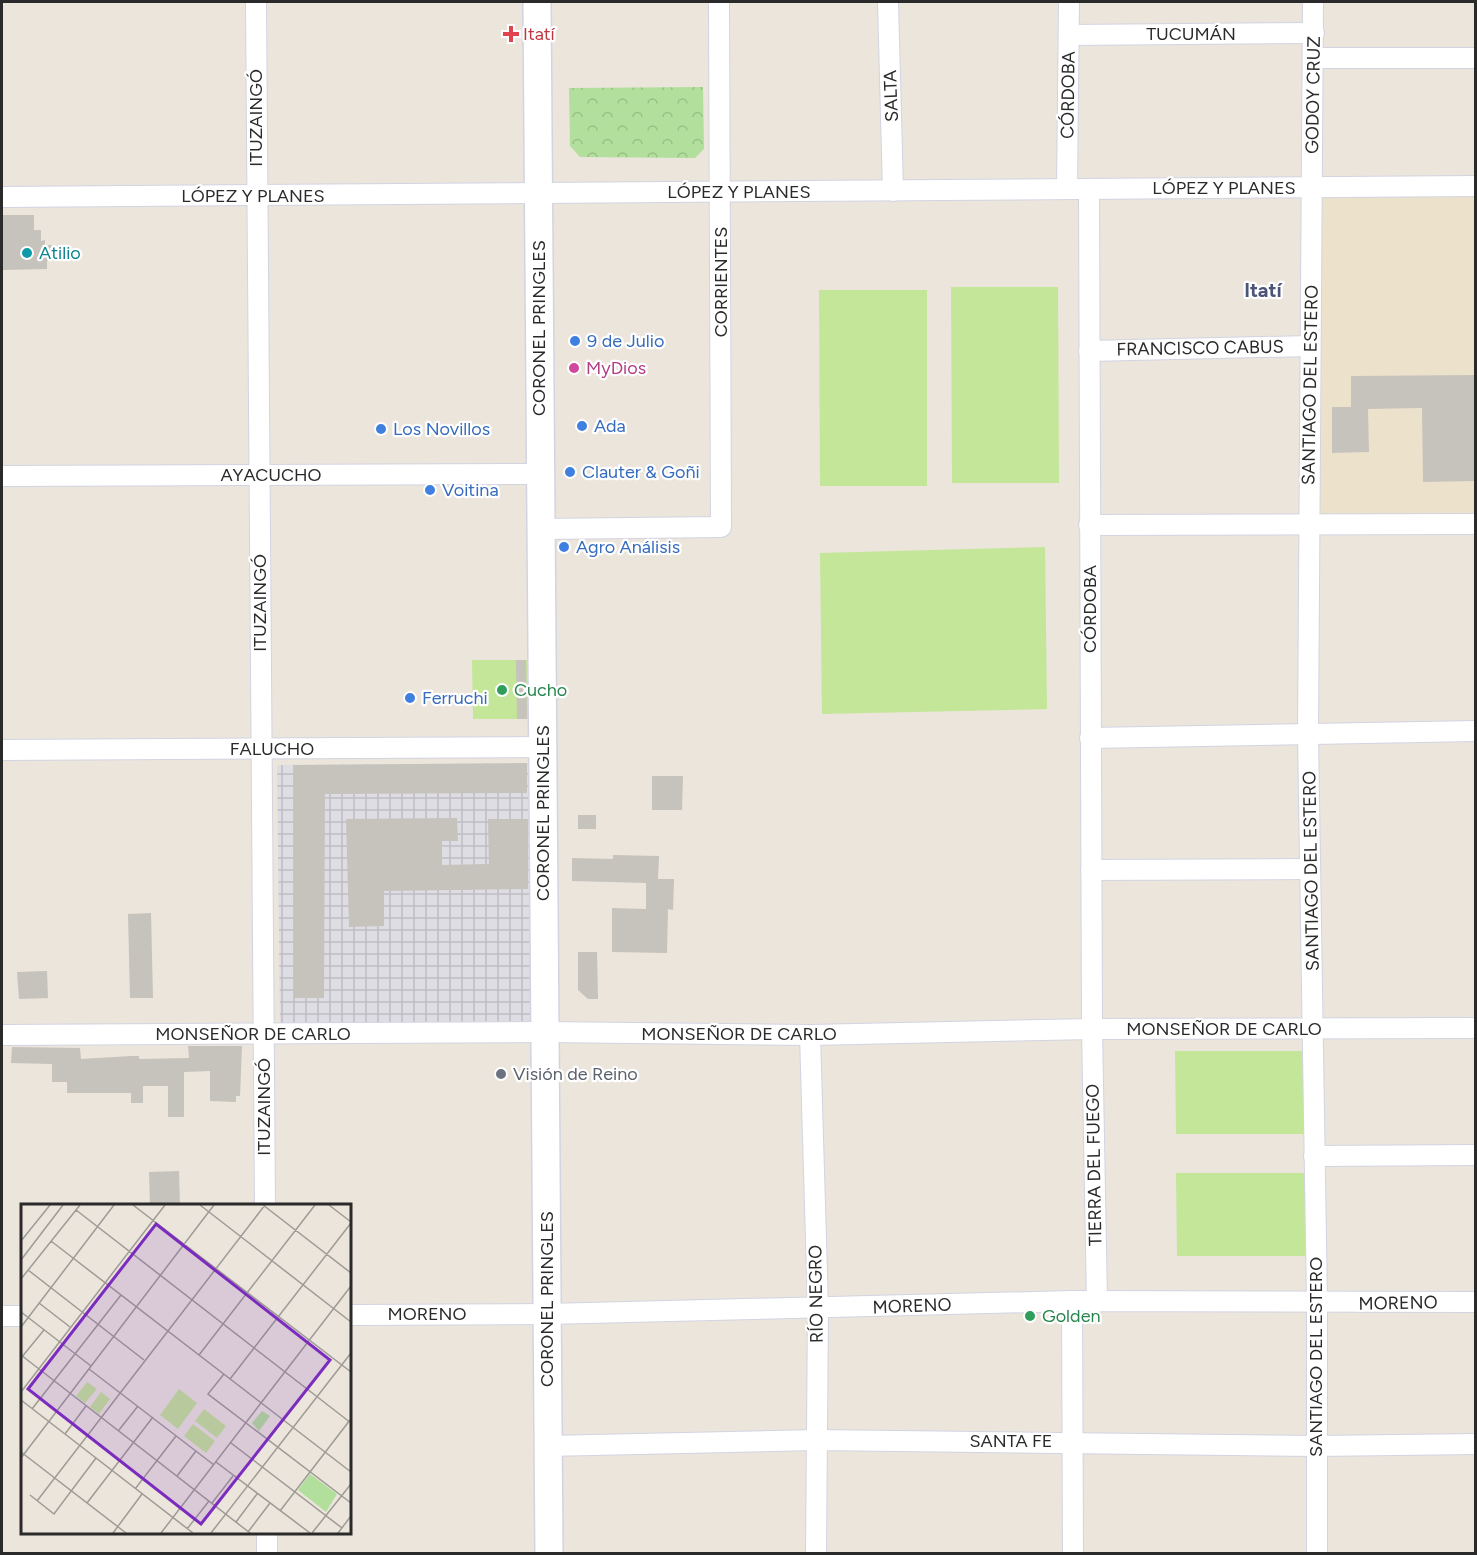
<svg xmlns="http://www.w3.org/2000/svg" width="1477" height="1555" font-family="Figtree,sans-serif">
<defs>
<pattern id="industrial-grid" width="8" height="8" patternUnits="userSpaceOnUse" patternTransform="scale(1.5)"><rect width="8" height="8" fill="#dfdde4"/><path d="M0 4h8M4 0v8" fill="none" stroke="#c0bec4"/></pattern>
<pattern id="park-crowns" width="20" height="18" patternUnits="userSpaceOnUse" patternTransform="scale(1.5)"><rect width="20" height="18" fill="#b2df9b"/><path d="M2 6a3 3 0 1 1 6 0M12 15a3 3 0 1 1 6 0" fill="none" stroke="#99c086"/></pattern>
</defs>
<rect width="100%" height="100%" fill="#ebe5dc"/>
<polygon fill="url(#industrial-grid)" points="528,763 532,1021 280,1023 277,765"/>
<polygon fill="#ece2cc" points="1312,188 1475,195 1475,524 1309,525"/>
<polygon fill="url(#park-crowns)" points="703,87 704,149 695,158 580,157 570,146 569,88"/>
<g fill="#c4e698">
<polygon points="951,287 1058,287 1059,483 952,483"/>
<polygon points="819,290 927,290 927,486 820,486"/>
<polygon points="1045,547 1047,709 822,714 820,553"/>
<polygon points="472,660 530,660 531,719 473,719"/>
<polygon points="1175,1051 1307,1051 1307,1134 1176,1134"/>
<polygon points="1176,1173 1308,1173 1309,1256 1177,1256"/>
</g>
<g fill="#c6c2bc">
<polygon points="2,215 34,215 34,230 41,230 41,241 45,240 45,245 53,245 53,261 47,261 47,269 2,270"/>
<polygon points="1476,375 1476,481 1423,482 1422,408 1368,409 1369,452 1332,453 1332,407 1351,407 1351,376"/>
<polygon points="516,660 526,660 527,719 517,719"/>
<polygon points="527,763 527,793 325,794 324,998 294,998 294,765"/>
<polygon points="652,776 683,776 682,810 652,810"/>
<rect x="578" y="815" width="18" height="14"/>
<polygon points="457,818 458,841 442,841 442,865 489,864 488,819 528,819 528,889 384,891 384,926 349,927 346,819"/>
<polygon points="613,855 659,856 658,879 674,879 673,910 668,909 667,953 612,952 612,908 646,909 646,883 572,881 572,858 613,859"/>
<polygon points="151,913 153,998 130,998 128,914"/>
<polygon points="578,952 597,952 598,999 588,999 578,990"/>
<polygon points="47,971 48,998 19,999 17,972"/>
<polygon points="188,1046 242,1046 240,1096 236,1096 236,1102 210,1101 210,1071 184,1072 184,1117 168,1117 168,1086 143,1086 143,1103 131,1103 131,1093 67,1093 67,1082 52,1082 52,1064 11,1063 12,1047 80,1048 81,1059 131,1056 139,1056 139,1059 189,1058"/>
<polygon points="179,1171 180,1206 150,1206 149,1172"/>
</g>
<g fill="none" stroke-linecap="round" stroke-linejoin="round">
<g stroke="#d2d4e2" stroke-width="22">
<g id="minor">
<polyline points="256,2 265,1206"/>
<polyline points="888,2 893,191"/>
<polyline points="1313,2 1308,735 1317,1303 1317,1554"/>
<polyline points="1069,35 1314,33"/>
<polyline points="1313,58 1476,58"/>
<polyline points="1067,189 1069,2"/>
<polyline points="1089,189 1092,1029 1097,1302"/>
<polyline points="2,197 1476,186"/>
<polyline points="1089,351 1310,346"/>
<polyline points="2,476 540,474"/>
<polyline points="1089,525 1476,524"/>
<polyline points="541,529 721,527 719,2"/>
<polyline points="1090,738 1476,731"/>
<polyline points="2,750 543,747"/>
<polyline points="1091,870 1310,869"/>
<polyline points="2,1035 545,1032 810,1035 1092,1029 1476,1028"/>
<polyline points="810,1035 818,1308 816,1554"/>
<polyline points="1314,1156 1476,1155"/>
<polyline points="1072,1301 1073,1554"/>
<polyline points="350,1315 547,1314 1072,1301 1476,1302"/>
<polyline points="2,1316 22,1316"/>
<polyline points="547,1446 816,1440 1317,1446 1476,1444"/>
<polyline points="267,1532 267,1554"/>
</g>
</g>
<g stroke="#d2d4e2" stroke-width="30">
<polyline id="secondary" points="537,2 549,1554"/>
</g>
<use href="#minor" stroke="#fff" stroke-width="20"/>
<use href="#secondary" stroke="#fff" stroke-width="27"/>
</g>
<path fill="#e0444e" stroke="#fff" stroke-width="2" d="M508 25h6v6h6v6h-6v6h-6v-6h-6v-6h6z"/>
<circle fill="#0f9aa8" stroke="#fff" stroke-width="2" cx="27" cy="253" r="6"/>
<g fill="#3f7fe0" stroke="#fff" stroke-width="2">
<circle cx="575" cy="341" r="6"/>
<circle cx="582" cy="426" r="6"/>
<circle cx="381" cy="429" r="6"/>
<circle cx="570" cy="472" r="6"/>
<circle cx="430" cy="490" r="6"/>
<circle cx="564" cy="547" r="6"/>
<circle cx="410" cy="698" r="6"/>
</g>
<circle fill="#d1479c" stroke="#fff" stroke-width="2" cx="574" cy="368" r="6"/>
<g fill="#2e9e5b" stroke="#fff" stroke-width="2">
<circle cx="502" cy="690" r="6"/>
<circle cx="1030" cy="1316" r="6"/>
</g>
<circle fill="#6b7280" stroke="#fff" stroke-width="2" cx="501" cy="1074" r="6"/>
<g text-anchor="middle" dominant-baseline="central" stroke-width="4.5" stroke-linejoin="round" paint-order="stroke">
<g font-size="18" fill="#be3a42" stroke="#fff" text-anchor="start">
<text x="523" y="34">Itatí</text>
</g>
<g font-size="18" fill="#2a2a2a" stroke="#fff">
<text x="1191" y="34">TUCUMÁN</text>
<text transform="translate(1068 95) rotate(-89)">CÓRDOBA</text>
<text transform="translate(1313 95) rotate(-89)">GODOY CRUZ</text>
<text transform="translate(891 96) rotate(-92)">SALTA</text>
<text transform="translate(256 118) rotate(-90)">ITUZAINGÓ</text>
<text x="1224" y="188">LÓPEZ Y PLANES</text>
<text x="739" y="192">LÓPEZ Y PLANES</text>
<text x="253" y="196">LÓPEZ Y PLANES</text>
<text transform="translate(721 282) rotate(-90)">CORRIENTES</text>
<text transform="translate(539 328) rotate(-90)">CORONEL PRINGLES</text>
<text transform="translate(1200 348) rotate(-1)">FRANCISCO CABUS</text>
<text transform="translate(1310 385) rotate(-89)">SANTIAGO DEL ESTERO</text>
<text x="271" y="475">AYACUCHO</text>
<text transform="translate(260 603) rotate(-90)">ITUZAINGÓ</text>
<text transform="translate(1090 609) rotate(-90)">CÓRDOBA</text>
<text x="272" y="749">FALUCHO</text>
<text transform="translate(543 813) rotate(-90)">CORONEL PRINGLES</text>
<text transform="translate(1311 871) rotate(-91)">SANTIAGO DEL ESTERO</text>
<text x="1224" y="1029">MONSEÑOR DE CARLO</text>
<text x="253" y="1034">MONSEÑOR DE CARLO</text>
<text x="739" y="1034">MONSEÑOR DE CARLO</text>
<text transform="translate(264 1107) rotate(-90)">ITUZAINGÓ</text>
<text transform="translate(1094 1165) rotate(-91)">TIERRA DEL FUEGO</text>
<text transform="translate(816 1294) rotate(-91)">RÍO NEGRO</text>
<text transform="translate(547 1299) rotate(-90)">CORONEL PRINGLES</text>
<text transform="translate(1398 1303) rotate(-1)">MORENO</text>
<text transform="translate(912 1306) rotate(-2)">MORENO</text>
<text x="427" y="1314">MORENO</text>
<text transform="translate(1316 1357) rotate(-90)">SANTIAGO DEL ESTERO</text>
<text x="1011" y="1441">SANTA FE</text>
</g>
<g font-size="18" fill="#0d838f" stroke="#fff" text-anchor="start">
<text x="39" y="253">Atilio</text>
</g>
<g font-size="18" fill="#366cbe" stroke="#fff" text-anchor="start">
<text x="587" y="341">9 de Julio</text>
<text x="594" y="426">Ada</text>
<text x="393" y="429">Los Novillos</text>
<text x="582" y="472">Clauter &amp; Goñi</text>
<text x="442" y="490">Voitina</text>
<text x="576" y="547">Agro Análisis</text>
<text x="422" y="698">Ferruchi</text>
</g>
<g font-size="18" fill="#b23c85" stroke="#fff" text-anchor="start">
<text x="586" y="368">MyDios</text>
</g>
<g font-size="18" fill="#27864d" stroke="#fff" text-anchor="start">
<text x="514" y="690">Cucho</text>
<text x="1042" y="1316">Golden</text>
</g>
<g font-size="18" fill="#5b616d" stroke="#fff" text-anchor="start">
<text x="513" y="1074">Visión de Reino</text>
</g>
<g font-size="20" font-weight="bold" fill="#4c5478" stroke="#fff">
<text x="1263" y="290">Itatí</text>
</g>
</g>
<g transform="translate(21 1204)">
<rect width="330" height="330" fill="#ebe5dc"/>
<path d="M241,207l8,5 -11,15 -7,-8zM289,270l27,20 -11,18 -28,-22z" fill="#b2df9b"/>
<path d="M66,178l10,7 -12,14 -9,-7zM158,185l18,14 -19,26 -18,-14zM80,188l9,7 -11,15 -9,-7zM183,205l22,17 -9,12 -22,-17zM172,220l22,17 -9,12 -22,-17z" fill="#c4e698"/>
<path fill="none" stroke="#9e9a95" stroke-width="1.5" d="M112,1l218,167M179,1l151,117M242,1l88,68M308,1l22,17M55,6l275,213M0,37l29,-36M30,37l22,17M52,54l278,214M0,56l42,-55M7,66l116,90M0,75l59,-74M18,99l31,24M0,108l70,54M0,123l93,-122M0,151l229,178M178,151l116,-150M0,154l23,-28M68,165l125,96M203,170l-16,20 143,109M209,175l121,-156M0,188l144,-187M0,196l172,133M11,205l89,-114M98,226l19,-24M44,230l21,-28M210,239l111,85M0,248l105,81M0,254l193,-253M195,258l94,71M156,272l19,-25M114,285l41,-53M9,291l24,19 42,-56M16,297l228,-296M66,299l66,-86M191,299l21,-27M259,307l70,-91M215,318l21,-28M166,325l22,-28M227,328l22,-29M92,329l29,-39M140,329l190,-247M190,329l140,-180M291,329l39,-49M317,329l13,-17"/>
<path fill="#7b2cbf" fill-opacity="0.15" stroke="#7b2cbf" stroke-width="3" d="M135,20l174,136 -129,164 -173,-135z"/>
<rect width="330" height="330" fill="none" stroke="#2a2a2a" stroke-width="3"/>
</g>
<rect width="1477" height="1555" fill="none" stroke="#2a2a2a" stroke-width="6"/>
</svg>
